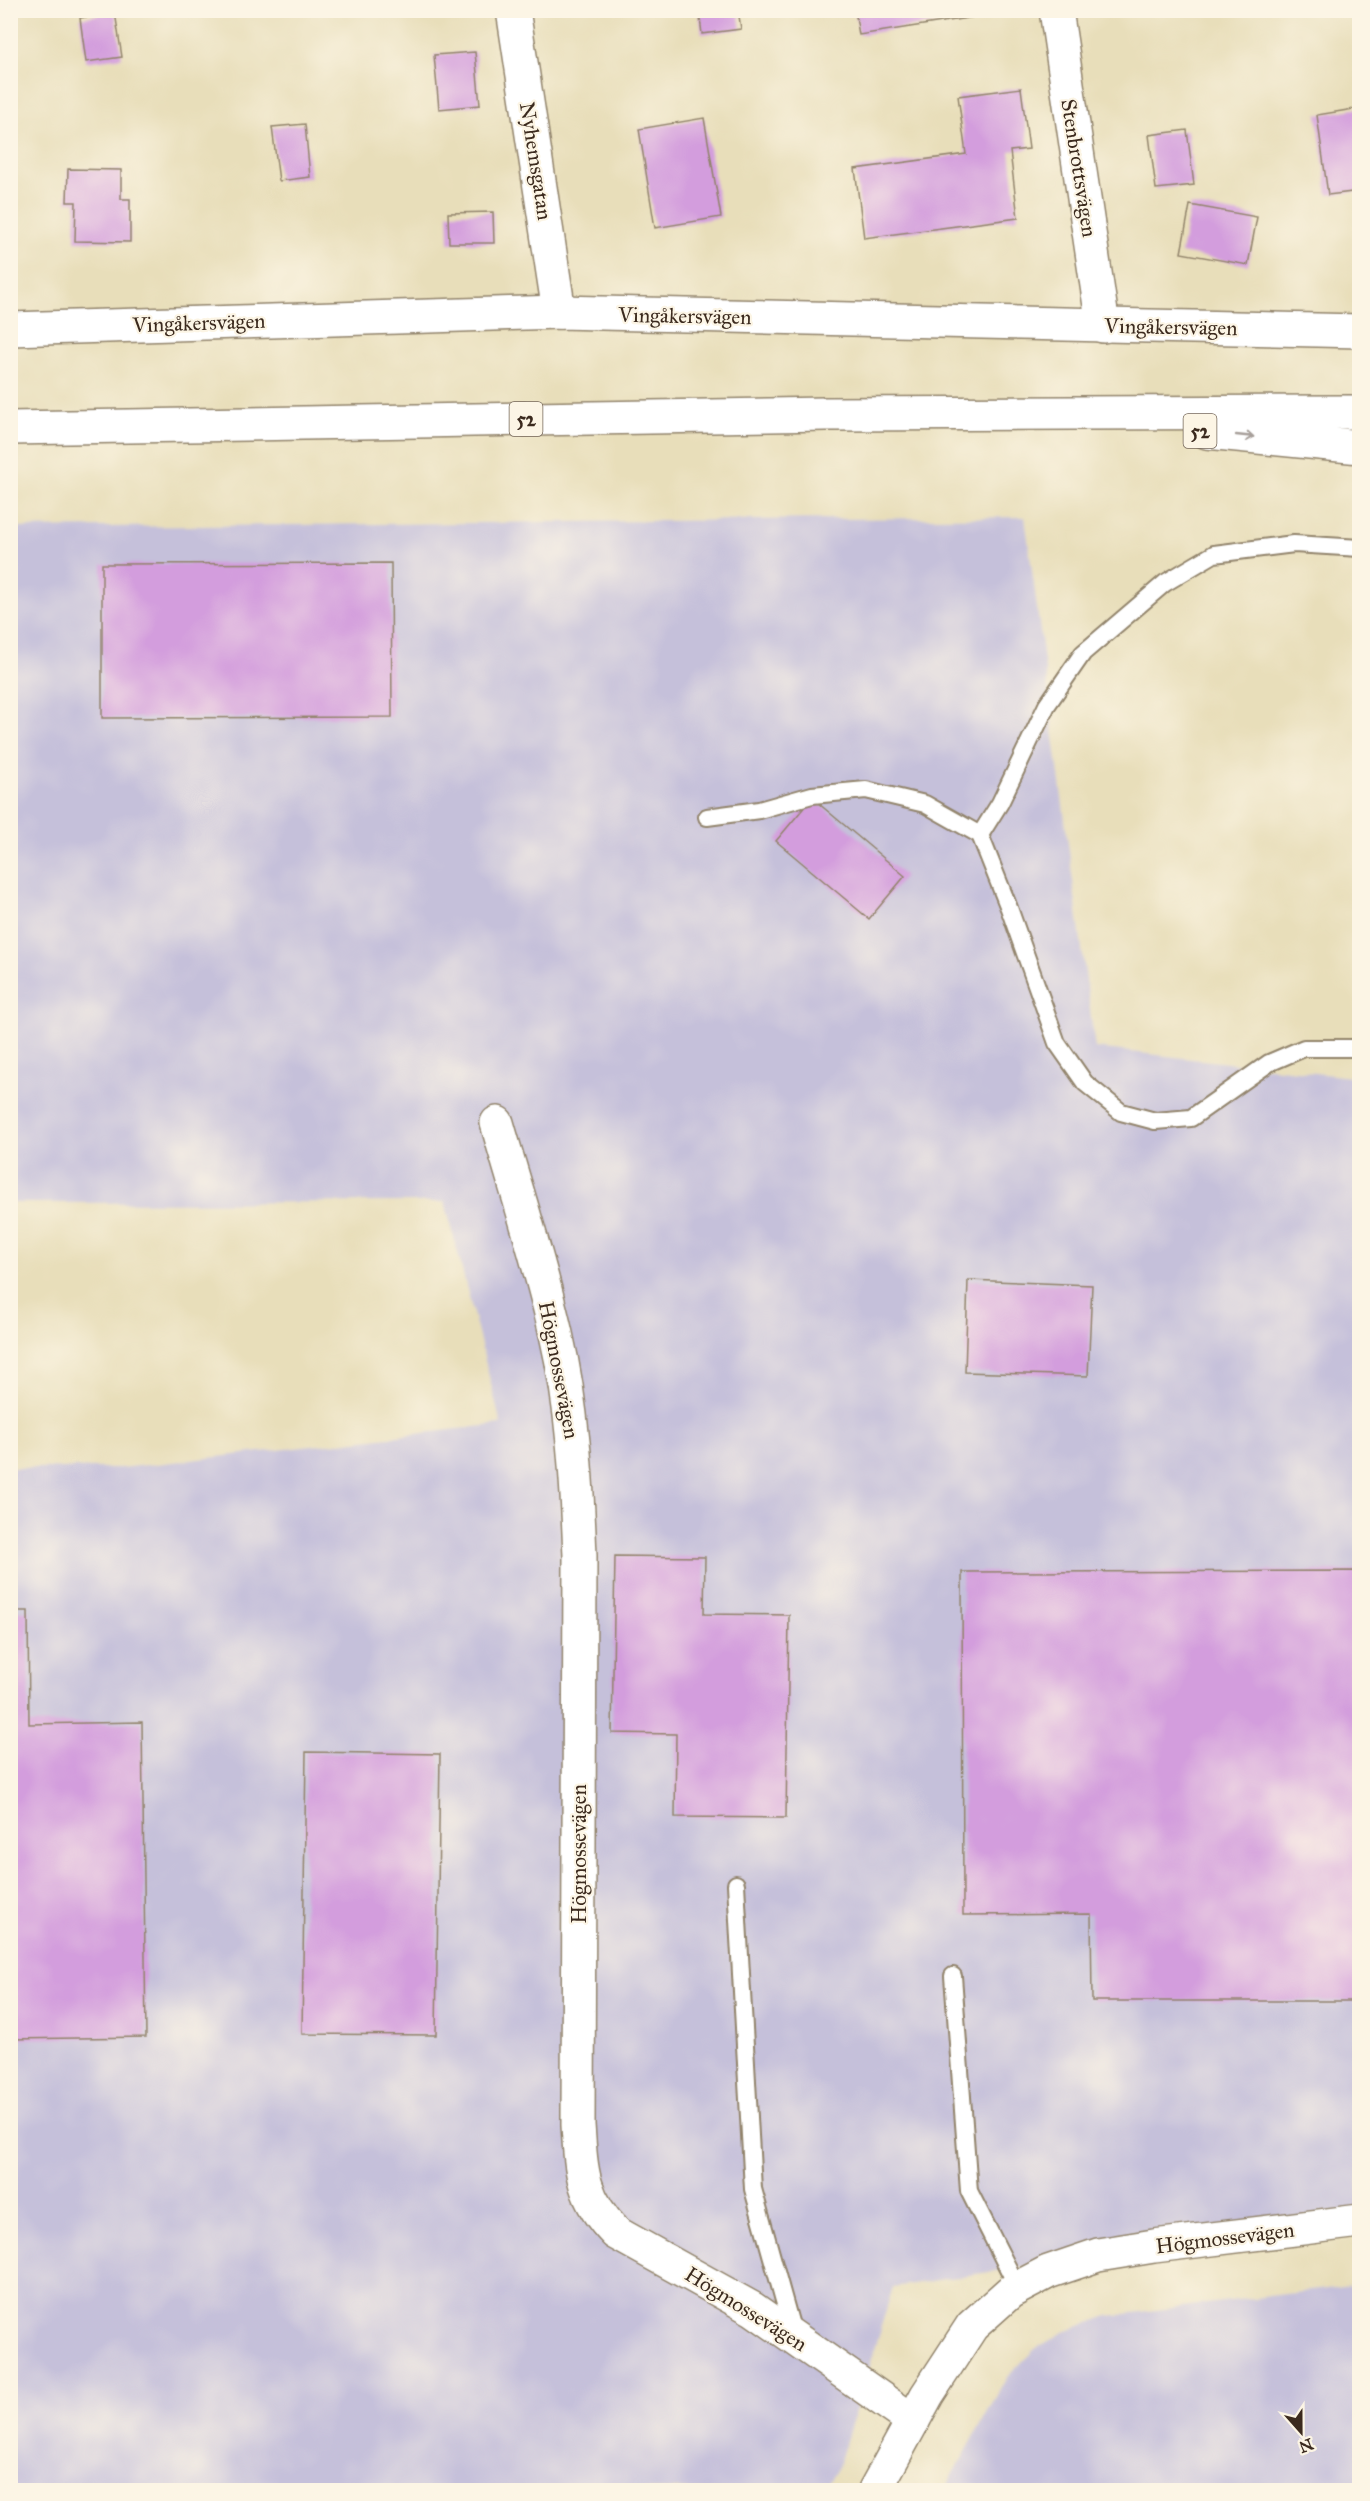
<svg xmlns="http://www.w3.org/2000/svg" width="1370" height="2501" font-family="'IM FELL Great Primer',serif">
<rect width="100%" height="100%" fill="#fcf5e5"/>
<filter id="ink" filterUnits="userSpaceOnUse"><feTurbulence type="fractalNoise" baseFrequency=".0167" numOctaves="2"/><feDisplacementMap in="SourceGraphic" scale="12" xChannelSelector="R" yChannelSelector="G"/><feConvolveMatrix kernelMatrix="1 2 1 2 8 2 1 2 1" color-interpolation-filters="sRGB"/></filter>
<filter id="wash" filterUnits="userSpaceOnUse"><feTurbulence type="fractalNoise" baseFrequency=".008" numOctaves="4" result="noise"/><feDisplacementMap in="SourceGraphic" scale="24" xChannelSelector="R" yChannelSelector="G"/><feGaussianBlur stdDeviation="1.35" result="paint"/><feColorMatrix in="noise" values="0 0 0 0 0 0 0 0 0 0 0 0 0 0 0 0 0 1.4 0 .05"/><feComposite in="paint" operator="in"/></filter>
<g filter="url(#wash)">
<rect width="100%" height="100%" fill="#e8deba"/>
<g fill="#c5c0da">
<polygon points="1025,517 1095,1048 1359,1078 1359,2214 893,2287 838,2467 824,2490 11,2490 11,1468 122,1468 501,1424 445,1202 11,1203 10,528"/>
<polygon points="1359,2285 1359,2490 945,2490 1007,2377 1035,2349 1064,2332 1108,2316"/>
</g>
<g id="blocks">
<g fill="#d39ddd">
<polygon points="699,10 738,10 741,29 702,34"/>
<polygon points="855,10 987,10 987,15 859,35"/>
<polygon points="115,12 122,57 86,62 80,18"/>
<polygon points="475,52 480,105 439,109 434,55"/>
<polygon points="1021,88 1029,149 1010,151 1018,218 864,238 855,169 966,154 958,96"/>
<polygon points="1360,108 1360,191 1328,195 1317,115"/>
<polygon points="704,118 721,217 655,228 639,129"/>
<polygon points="305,124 310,177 279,181 272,127"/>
<polygon points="1187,130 1194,185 1156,189 1149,135"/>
<polygon points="68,169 121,170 121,199 130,199 130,242 75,241 76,202 67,202"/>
<polygon points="1190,205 1257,217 1248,265 1181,253"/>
<polygon points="493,212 494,243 449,243 448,213"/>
<polygon points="391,563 392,717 102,718 102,564"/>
<polygon points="812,798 905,876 869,919 776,841"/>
<polygon points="968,1280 1092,1285 1088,1376 965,1372"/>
<polygon points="615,1556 705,1557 704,1614 789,1615 786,1818 675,1817 676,1734 612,1733"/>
<polygon points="1360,1571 1360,2001 1092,2001 1091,1914 963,1915 962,1572"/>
<polygon points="10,1611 28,1611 29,1724 142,1722 146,2037 10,2039"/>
<polygon points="306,1752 440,1754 436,2035 302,2034"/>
</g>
</g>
</g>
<g filter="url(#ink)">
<use href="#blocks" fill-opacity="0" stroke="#92846c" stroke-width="1.5"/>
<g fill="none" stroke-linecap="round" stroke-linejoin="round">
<g stroke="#92846c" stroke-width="20">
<g id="service">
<polyline points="707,817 759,810 812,795 866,790 925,804 980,835 1009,908 1057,1043 1085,1083 1121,1112 1155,1121 1191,1118 1269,1063 1304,1048 1360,1048"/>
<polyline points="980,835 1000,803 1047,705 1083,653 1165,583 1214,554 1294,544 1360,548"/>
<polyline points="736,1884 753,2189 793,2333"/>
<polyline points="953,1976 969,2191 1018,2288"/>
</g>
</g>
<g stroke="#92846c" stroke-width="36">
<g id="minor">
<polyline points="513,10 559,312"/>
<polyline points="1056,10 1103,326"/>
<polyline points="10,329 559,312 1360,331"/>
<path d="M497,1123c20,70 43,140 59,211 17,73 21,148 24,222l-2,569c3,46 4,74 38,108l137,76 160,112"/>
</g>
</g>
<g stroke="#92846c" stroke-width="36">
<polyline id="tertiary" points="875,2490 927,2395 972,2326 1010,2292 1048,2272 1098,2255 1154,2246 1360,2221"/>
</g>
<g stroke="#92846c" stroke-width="36">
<g id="primary">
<polyline points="10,428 826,414 1360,412"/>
<polyline points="1207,432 1360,447"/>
</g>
</g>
<use href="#service" stroke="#fff" stroke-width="16"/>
<use href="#minor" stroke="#fff" stroke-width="33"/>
<use href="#tertiary" stroke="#fff" stroke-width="33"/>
<use href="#primary" stroke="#fff" stroke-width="33"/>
</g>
<defs><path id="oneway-shaft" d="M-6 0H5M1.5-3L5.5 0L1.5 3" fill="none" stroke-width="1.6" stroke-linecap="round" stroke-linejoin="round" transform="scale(1.5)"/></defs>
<use stroke="#a79f9a" href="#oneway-shaft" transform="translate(1245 436) rotate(6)"/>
</g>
<g text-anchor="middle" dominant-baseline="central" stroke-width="4.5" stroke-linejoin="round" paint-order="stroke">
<g fill="#fcf5e5" stroke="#75675a" stroke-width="1.5">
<rect x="509.5" y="402" width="33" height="34" rx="4.5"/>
<rect x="1183.5" y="414" width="33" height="34" rx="4.5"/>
</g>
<g font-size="20" font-weight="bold" fill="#3b2a1e">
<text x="526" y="419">52</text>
<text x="1200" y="431">52</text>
</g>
<g font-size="21" fill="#3b2a1e" stroke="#fcf5e5">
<text transform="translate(536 161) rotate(81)">Nyhemsgatan</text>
<text transform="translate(1079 168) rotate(81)">Stenbrottsvägen</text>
<text transform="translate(685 316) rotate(1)">Vingåkersvägen</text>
<text transform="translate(199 323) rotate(-2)">Vingåkersvägen</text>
<text transform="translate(1171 327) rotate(1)">Vingåkersvägen</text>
<text transform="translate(559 1370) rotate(79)">Högmossevägen</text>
<text transform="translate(579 1854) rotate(-90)">Högmossevägen</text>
<text transform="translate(1225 2238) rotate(-7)">Högmossevägen</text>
<text transform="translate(746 2309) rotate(32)">Högmossevägen</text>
</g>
</g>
<rect width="1370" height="2501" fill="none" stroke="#fcf5e5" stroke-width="36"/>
<g transform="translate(1301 2432) rotate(159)" stroke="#fcf5e5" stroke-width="4.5" paint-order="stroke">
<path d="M0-4.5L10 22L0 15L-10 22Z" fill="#3b2a1e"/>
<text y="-9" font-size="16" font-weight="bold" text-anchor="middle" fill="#3b2a1e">N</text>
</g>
</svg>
